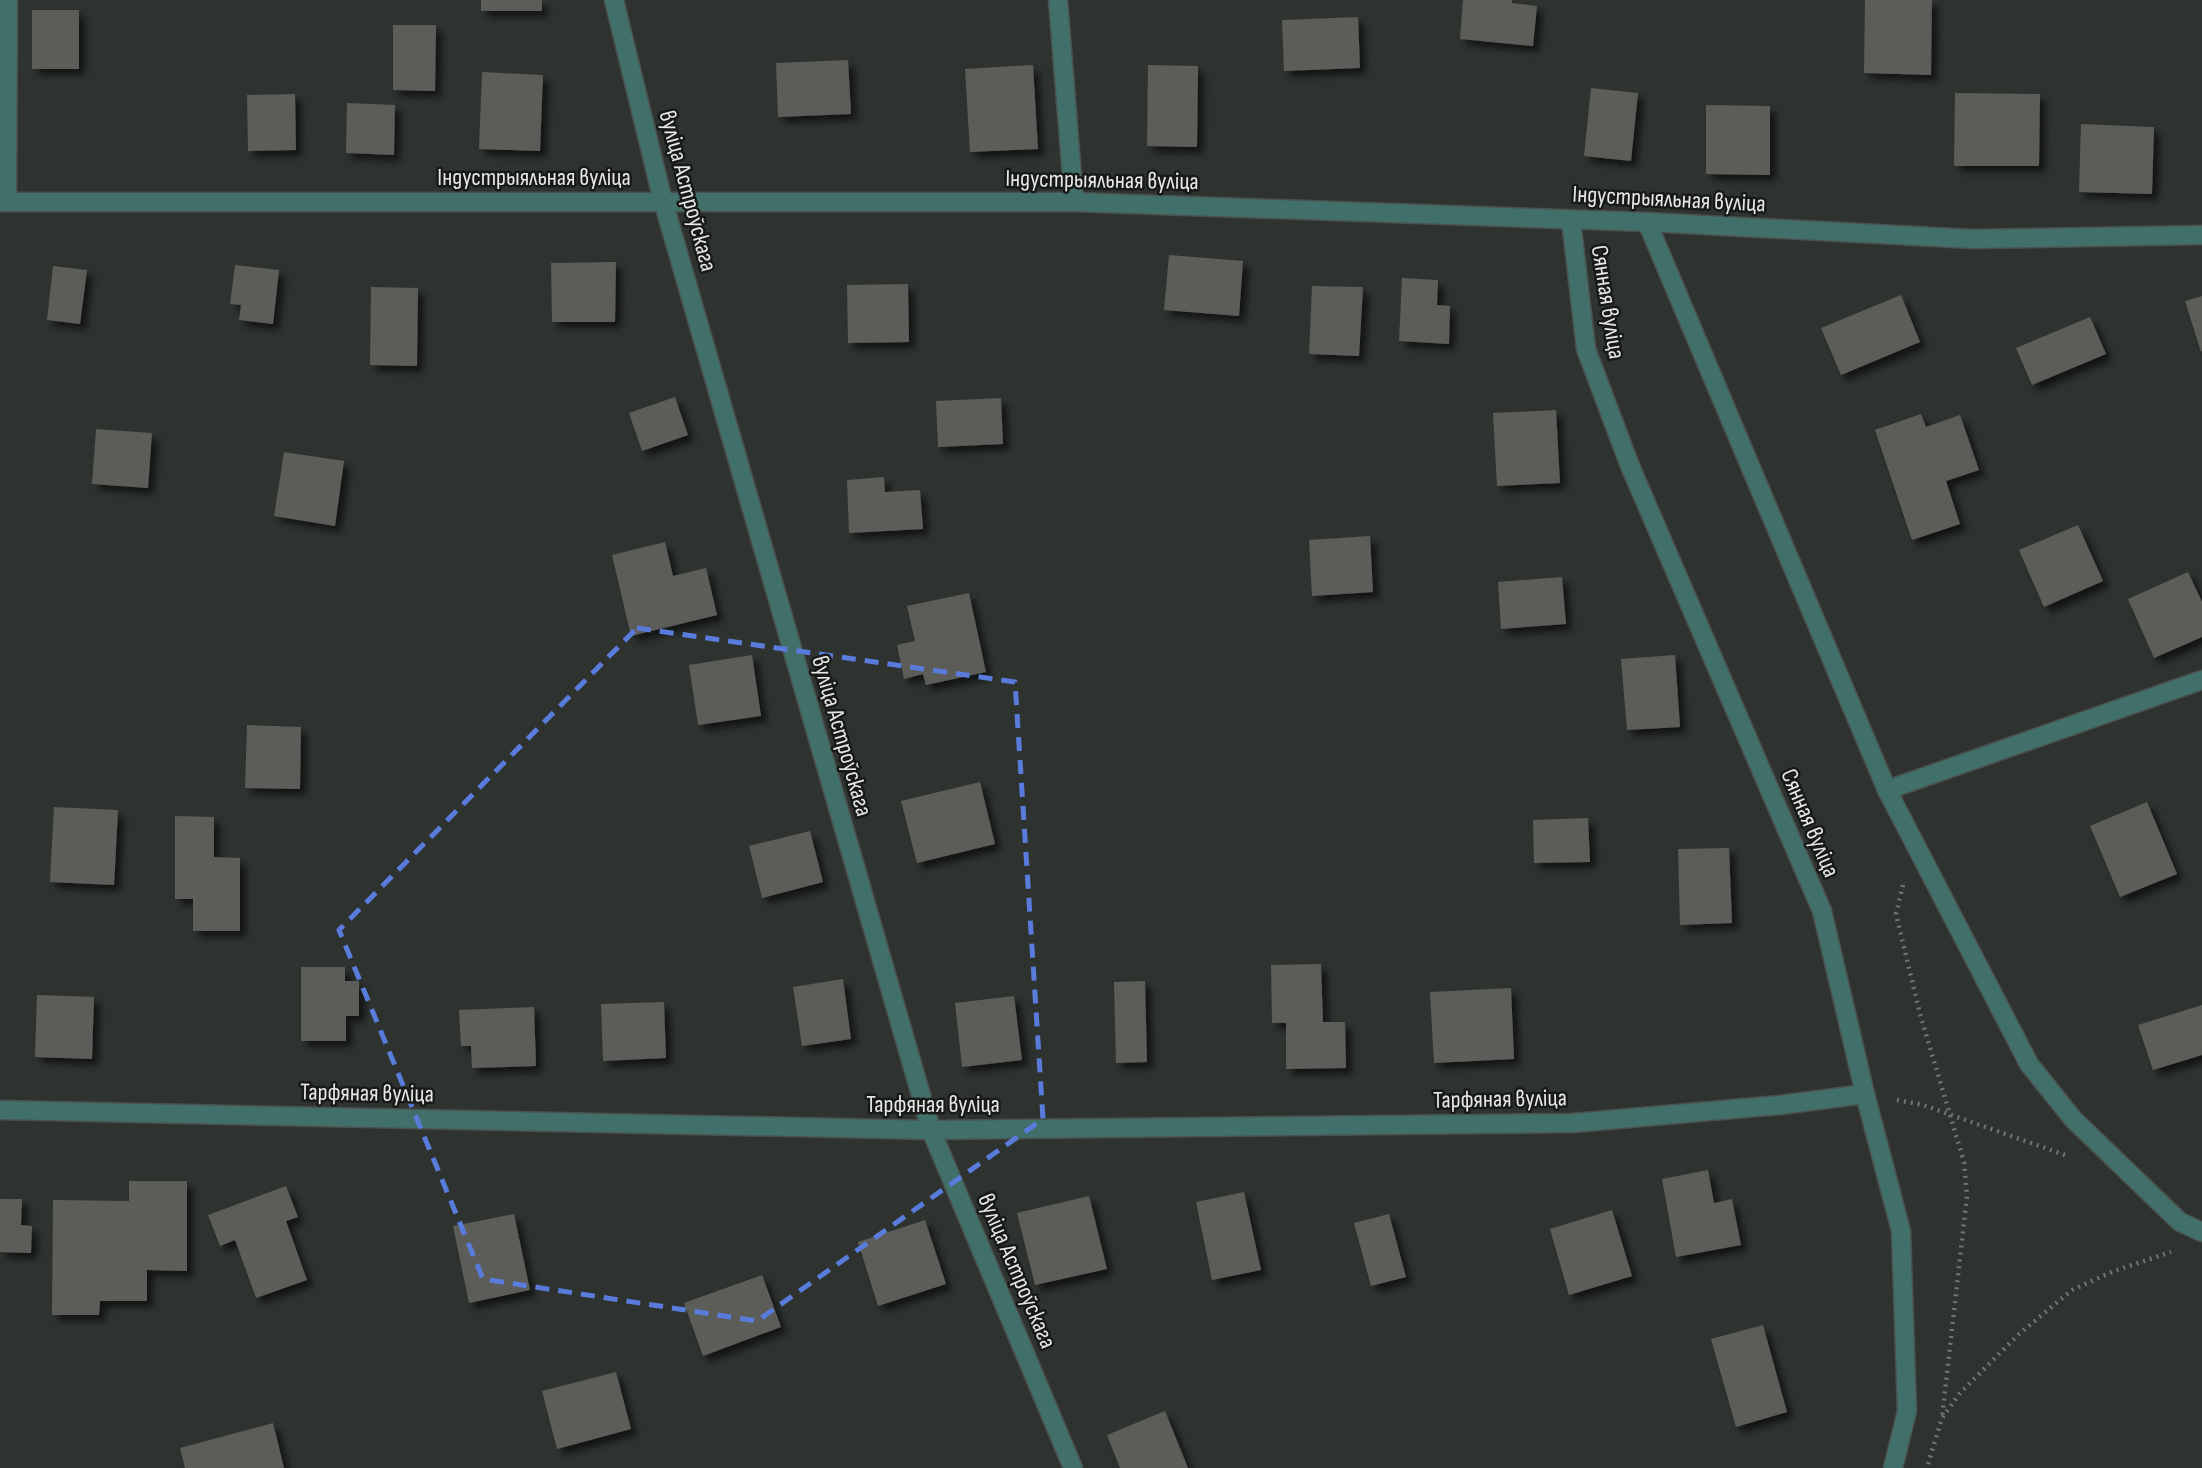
<svg xmlns="http://www.w3.org/2000/svg" width="2202" height="1468" font-family="'Sofia Sans Condensed',sans-serif">
<defs>
<filter id="shadow"><feDropShadow dx="6" dy="6" stdDeviation="3.5" flood-color="#0009"/></filter>
</defs>
<rect width="100%" height="100%" fill="#2e3330"/>
<g fill="#5b5d58" filter="url(#shadow)">
<rect x="481" y="0" width="61" height="11"/>
<polygon points="1463,0 1512,0 1512,3 1537,6 1533,46 1460,39"/>
<polygon points="1865,0 1932,0 1931,75 1864,73"/>
<rect x="32" y="10" width="47" height="59"/>
<polygon points="1358,17 1360,68 1284,71 1282,20"/>
<polygon points="393,25 436,25 435,91 393,90"/>
<polygon points="848,60 851,114 778,117 776,63"/>
<polygon points="1033,65 1038,149 970,152 965,69"/>
<polygon points="1148,65 1198,66 1197,147 1147,146"/>
<polygon points="482,72 543,75 540,151 479,149"/>
<polygon points="1591,88 1638,93 1631,161 1584,156"/>
<polygon points="1955,93 2040,94 2039,166 1954,166"/>
<polygon points="295,94 296,150 248,151 247,95"/>
<polygon points="347,103 395,105 394,155 346,153"/>
<polygon points="1706,105 1770,106 1770,175 1706,174"/>
<polygon points="2081,124 2154,127 2152,194 2079,192"/>
<polygon points="1169,255 1243,261 1239,316 1164,310"/>
<polygon points="616,262 615,322 552,322 551,263"/>
<polygon points="235,265 279,270 273,324 239,320 241,305 230,304"/>
<polygon points="53,266 87,270 80,324 47,320"/>
<polygon points="1402,278 1438,280 1437,305 1450,306 1449,344 1399,341"/>
<polygon points="908,284 909,342 848,343 847,285"/>
<polygon points="1312,286 1363,287 1359,356 1309,354"/>
<polygon points="371,287 418,288 417,366 370,365"/>
<polygon points="1901,295 1920,342 1841,375 1821,328"/>
<polygon points="2202,296 2202,351 2201,352 2185,301"/>
<polygon points="2090,317 2106,354 2032,385 2016,348"/>
<polygon points="675,397 688,435 642,451 629,413"/>
<polygon points="1001,398 1003,444 938,447 936,401"/>
<polygon points="1556,410 1560,483 1497,486 1493,413"/>
<polygon points="1921,414 1926,427 1960,415 1979,470 1946,481 1960,524 1912,540 1875,430"/>
<polygon points="96,429 152,433 148,488 92,484"/>
<polygon points="284,452 344,461 335,526 274,516"/>
<polygon points="884,477 885,492 920,490 923,529 849,533 847,480"/>
<polygon points="2078,525 2103,581 2044,607 2019,550"/>
<polygon points="1370,536 1373,592 1312,596 1309,540"/>
<polygon points="665,542 673,576 706,568 717,615 631,636 612,555"/>
<polygon points="2188,572 2202,602 2202,637 2154,658 2128,599"/>
<polygon points="1562,577 1566,624 1501,629 1498,582"/>
<polygon points="969,593 986,672 926,685 923,674 904,679 897,645 915,641 907,606"/>
<polygon points="752,655 761,716 698,725 689,665"/>
<polygon points="1675,655 1680,727 1627,730 1621,659"/>
<polygon points="247,725 301,727 300,789 245,788"/>
<polygon points="980,782 995,844 917,863 901,801"/>
<polygon points="2147,802 2177,874 2120,897 2090,826"/>
<polygon points="54,807 118,810 114,885 50,882"/>
<polygon points="175,816 214,817 214,857 240,858 240,931 193,931 193,899 175,899"/>
<polygon points="1588,818 1590,862 1534,863 1533,820"/>
<polygon points="810,831 823,882 762,898 749,846"/>
<polygon points="1729,848 1732,923 1680,925 1678,849"/>
<polygon points="1321,964 1323,1022 1345,1022 1346,1068 1286,1069 1286,1023 1272,1023 1271,965"/>
<polygon points="301,967 345,967 345,981 359,981 359,1016 346,1016 346,1041 301,1041"/>
<polygon points="843,979 851,1039 802,1046 793,987"/>
<polygon points="1145,981 1147,1062 1116,1063 1114,982"/>
<polygon points="1511,988 1514,1059 1434,1063 1430,992"/>
<polygon points="37,995 94,997 92,1059 35,1057"/>
<polygon points="1014,996 1022,1060 962,1067 955,1003"/>
<polygon points="664,1002 666,1058 603,1061 601,1004"/>
<polygon points="2202,1005 2202,1055 2153,1070 2138,1025"/>
<polygon points="534,1007 536,1066 472,1068 471,1046 461,1046 459,1010"/>
<polygon points="1708,1170 1714,1203 1732,1199 1741,1245 1676,1257 1662,1179"/>
<polygon points="129,1181 187,1181 187,1271 147,1270 147,1301 100,1301 99,1315 52,1315 53,1200 129,1201"/>
<polygon points="286,1186 298,1217 286,1221 307,1280 256,1298 235,1240 220,1246 208,1215"/>
<polygon points="1244,1192 1261,1270 1212,1280 1196,1202"/>
<polygon points="1089,1196 1107,1269 1035,1285 1017,1213"/>
<polygon points="0,1199 22,1199 21,1225 32,1226 31,1253 0,1252"/>
<polygon points="1612,1210 1632,1276 1569,1295 1550,1229"/>
<polygon points="514,1214 530,1290 469,1303 453,1226"/>
<polygon points="1389,1214 1406,1277 1371,1286 1354,1223"/>
<polygon points="925,1220 946,1284 878,1306 858,1242"/>
<polygon points="762,1275 781,1327 703,1356 684,1303"/>
<polygon points="1763,1325 1787,1412 1736,1427 1711,1339"/>
<polygon points="616,1372 631,1429 557,1449 542,1391"/>
<polygon points="1165,1411 1188,1468 1120,1468 1107,1435"/>
<polygon points="273,1423 284,1468 185,1468 180,1448"/>
</g>
<g fill="none" stroke-linecap="round" stroke-linejoin="round">
<g stroke="#4b504d" stroke-width="21">
<g id="minor">
<polyline points="614,0 663,201 931,1130 1073,1468"/>
<polyline points="1058,0 1074,202"/>
<polyline points="0,202 1074,202 1647,222 1973,239 2202,235"/>
<polyline points="7,202 8,0"/>
<polyline points="1571,220 1586,349 1630,466 1822,911 1865,1094 1901,1231 1907,1411 1893,1468"/>
<polyline points="1647,222 1887,790 2029,1064 2073,1119 2180,1222 2202,1232"/>
<polyline points="1887,790 2202,680"/>
<polyline points="0,1110 931,1130 1573,1123 1780,1105 1865,1094"/>
</g>
</g>
<g stroke="#707572" stroke-width="4.5" stroke-dasharray="2 5" stroke-linecap="butt">
<polyline points="1903,885 1896,914 1920,1014 1964,1162 1967,1196 1942,1418"/>
<polyline points="1897,1100 1923,1105 2068,1156"/>
<polyline points="1928,1464 1942,1418 1960,1393 2019,1334 2072,1290 2114,1271 2171,1252"/>
</g>
<use href="#minor" stroke="#416f6a" stroke-width="18"/>
</g>
<path fill="none" stroke="#597cdc" stroke-width="5" stroke-dasharray="14 9" stroke-linejoin="round" d="M637,628l378,54 28,437 -286,202 -274,-42 -144,-349z"/>
<g text-anchor="middle" dominant-baseline="central" stroke-width="5" stroke-linejoin="round" paint-order="stroke">
<g font-size="24" fill="#e5e8e6" stroke="#181a18">
<text x="534" y="177">Індустрыяльная вуліца</text>
<text transform="translate(1102 180) rotate(1)">Індустрыяльная вуліца</text>
<text transform="translate(688 191) rotate(75)">вуліца Астроўскага</text>
<text transform="translate(1669 199) rotate(3)">Індустрыяльная вуліца</text>
<text transform="translate(1608 302) rotate(81)">Сянная вуліца</text>
<text transform="translate(842 736) rotate(74)">вуліца Астроўскага</text>
<text transform="translate(1810 823) rotate(67)">Сянная вуліца</text>
<text transform="translate(367 1093) rotate(1)">Тарфяная вуліца</text>
<text transform="translate(1500 1099) rotate(-1)">Тарфяная вуліца</text>
<text x="933" y="1104">Тарфяная вуліца</text>
<text transform="translate(1017 1271) rotate(67)">вуліца Астроўскага</text>
</g>
</g>
</svg>
